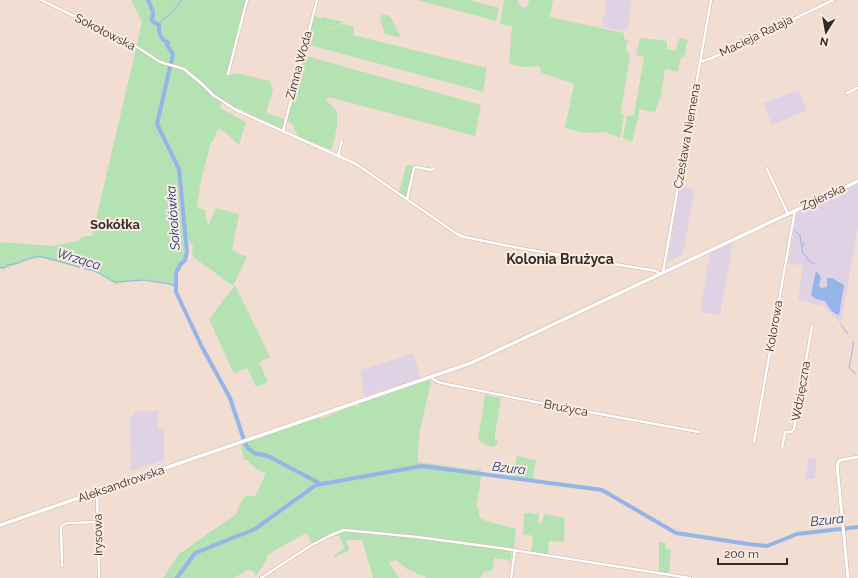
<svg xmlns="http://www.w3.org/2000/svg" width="858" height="578" font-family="Raleway,sans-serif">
<rect width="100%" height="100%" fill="#f2ddd2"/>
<g fill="#e0d2e5">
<polygon points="607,0 632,0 627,31 602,27"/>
<polygon points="799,90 807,110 772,125 763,103"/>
<polygon points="858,184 858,227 841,324 824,306 798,300 803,266 788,263 797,213 832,196 836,197 845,194 845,190"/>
<polygon points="680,187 695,189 683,254 667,262 671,241 673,238 672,235"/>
<polygon points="733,243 720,315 700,312 710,253"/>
<polygon points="413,353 421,378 364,396 361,370"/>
<polygon points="136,411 158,411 158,428 164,429 164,460 131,471 130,417 133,416"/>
<polygon points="809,457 817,459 814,479 805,479"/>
</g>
<g fill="#b5e2b3">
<path d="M131,0h115l-19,76 9,-3 34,8 3,9 -7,23 18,6 -2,10 -61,-29 -1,8 26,14 -7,23c-7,-6 -13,-13 -21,-17l-5,13 -2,1 -10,38 -4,27 8,3 3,16 8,-18 23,6 -7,36 15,7 -14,29 -41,-30 1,-10 -5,-6v-3l-3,25 -7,8 -1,15 -3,2 -6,-3 -28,-4 -25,4 -18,-11 -54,-15 -12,1 -24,9 -2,-1 -1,3 -4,-1v-27l52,4 26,-5 4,-4 5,-1h5l50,-213z"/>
<polygon points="417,0 469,0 499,8 496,21"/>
<polygon points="504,0 517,0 522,8 528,6 529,0 553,0 550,17 624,33 624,39 628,40 626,49 630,56 621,112 624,116 620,138 605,132 585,133 565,128 574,84 542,73 539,66 525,67 509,64 512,26 500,24"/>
<polygon points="386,14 391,18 401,38 385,34 380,18 382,15"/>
<path d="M315,16l5,3 3,-2 20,5 -15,7c5,0 8,-4 13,-5 4,-1 9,2 13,3l-1,8 134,33 -4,24 -177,-48 7,-27z"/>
<polygon points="640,38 667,41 667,49 676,51 679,38 688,40 684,57 681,57 678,72 665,69 661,95 655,112 640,109 632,142 623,138 627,116 634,115 644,57 636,55"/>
<polygon points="303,55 481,105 475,136 329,97 325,99 337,111 337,127 332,148 329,149 298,136 292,124 288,121 288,118"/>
<polygon points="409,165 413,166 406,196 399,192 406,166"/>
<polygon points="235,285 270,357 259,362 268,382 256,387 247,368 234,374 209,319"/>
<path d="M429,380l2,2c-5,25 -15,55 -13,80l57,8 6,-1 -1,4 2,1 -6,32 3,2v9l7,4 30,8 -2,20h-4l-1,2 3,3 -2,9h-2l1,-3 -15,-2 -1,12 -9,2 -4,6h-53l-20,-9 -11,-9 -7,2 10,16h-26l-11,-38h-16l3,7 -1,4 -14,6v-2l7,-4 3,-4 -5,-11h-10l-16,8 -7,-11 -39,22v5l-4,5 -7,11 -3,-5 -5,-1 -14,8h-71l16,-24 57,-40 5,-12 5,-6h9l11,-23c-7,-2 -14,-6 -18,-13h-4l-3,-16 77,-26h5l30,-12 5,1 1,-3 8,-3z"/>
<polygon points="485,395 501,398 495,435 495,439 498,442 497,445 491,447 482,443 478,439"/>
<polygon points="517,456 536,460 533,476 536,480 596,487 610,491 608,493 597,489 515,478 516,474 514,471"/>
<polygon points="524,513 532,513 535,515 536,513 539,513 538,523 542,523 544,514 565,518 564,542 549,541 548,555 531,552 533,536 523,534"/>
<polygon points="659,542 666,543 666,548 671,550 669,573 659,571"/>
</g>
<path fill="#95b4e7" d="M816,271l2,2 3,5 -2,7 2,3 6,-1v-9h5l12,7 -5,30c-7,-1 -11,-9 -14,-14l-9,-2 -5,-4z"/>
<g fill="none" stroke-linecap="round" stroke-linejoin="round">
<g stroke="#95b4e7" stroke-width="1">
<polyline points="159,25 161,21 172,13 181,0"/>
<polyline points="795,231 800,236 803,254 806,256 809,261 815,264"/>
<polyline points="803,246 804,242"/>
<polyline points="0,267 5,268 8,265 19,263 24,260 39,256 95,271 115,282 144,280 176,285"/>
<polyline points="841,325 848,334"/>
<polyline points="853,342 853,347 849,368 856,374"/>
</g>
<g stroke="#95b4e7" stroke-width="4">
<path d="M148,0l5,12 -1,9 7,4c-1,9 2,14 9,18l-1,2 6,9 -16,70 22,45 8,83 -2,8 -5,5 -4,8v19l26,55 28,51 15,45 3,5 6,5 14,3 51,27"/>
<polyline points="177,578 195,553 255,529 316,485 422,466 602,490 676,533 748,544 767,546 797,534 858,527"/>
</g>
<g stroke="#c9b4aa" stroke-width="3.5">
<g id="minor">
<polyline points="41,0 137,47 160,62 184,69 202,84 213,95 236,110 356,164 457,234 464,237 519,248 656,271 660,274"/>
<polyline points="700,62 712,58 833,0"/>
<polyline points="228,74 247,0"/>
<polyline points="847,93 858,88"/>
<polyline points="283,131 317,0"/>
<polyline points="338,156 342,141"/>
<polyline points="767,169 788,214"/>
<polyline points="407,199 414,168 416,167 432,170 434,168"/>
<polyline points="663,272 711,0"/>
<path d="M432,377c2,5 9,6 14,7l110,22 143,26"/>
<polyline points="754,442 795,210"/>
<polyline points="782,448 785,432 791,432 794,429 812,326"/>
<polyline points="97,492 99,578"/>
<polyline points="62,566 61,526 67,523 98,522"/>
<polyline points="261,578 310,546 329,536 344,530 417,537 500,548 690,578"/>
<polyline points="511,578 515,550"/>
</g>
</g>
<g stroke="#c9b4aa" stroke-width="4">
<polyline id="tertiary" points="848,578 837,465 839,461 841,460 858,457"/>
</g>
<g stroke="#c9b4aa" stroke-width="4.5">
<polyline id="secondary" points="0,525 471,363 858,181"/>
</g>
<use href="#minor" stroke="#fff" stroke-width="2.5"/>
<use href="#tertiary" stroke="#fff" stroke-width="3"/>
<use href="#secondary" stroke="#fff" stroke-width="3.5"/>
</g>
<g text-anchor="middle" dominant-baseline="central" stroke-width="4" stroke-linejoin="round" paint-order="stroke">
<g font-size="12" fill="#332b27" stroke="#fcebe2">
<text transform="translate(105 32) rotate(27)">Sokołowska</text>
<text transform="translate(756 36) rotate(-26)">Macieja Rataja</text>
<text transform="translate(299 65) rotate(-75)">Zimna Woda</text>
<text transform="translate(687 136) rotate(-80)">Czesława Niemena</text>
<text transform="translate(823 197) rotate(-25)">Zgierska</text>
<text transform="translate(774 326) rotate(-80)">Kolorowa</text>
<text transform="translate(801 391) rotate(-80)">Wdzięczna</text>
<text transform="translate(566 408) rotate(11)">Brużyca</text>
<text transform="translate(121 484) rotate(-19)">Aleksandrowska</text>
<text transform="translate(98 535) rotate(-91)">Irysowa</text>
</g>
<g font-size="13" font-style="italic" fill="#143873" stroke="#fcebe2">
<text transform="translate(173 218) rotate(-94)">Sokołówka</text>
<text transform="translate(79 259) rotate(17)">Wrząca</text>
<text transform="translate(509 468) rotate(7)">Bzura</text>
<text transform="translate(827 520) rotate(-6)">Bzura</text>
</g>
<g font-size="13" font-weight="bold" fill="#332b27" stroke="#fcebe2">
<text x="115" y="224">Sokółka</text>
</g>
<g font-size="14" font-weight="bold" fill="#332b27" stroke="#fcebe2">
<text x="560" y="259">Kolonia Brużyca</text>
</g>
</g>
<g transform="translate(826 32) rotate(191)" stroke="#fcebe2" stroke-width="3" paint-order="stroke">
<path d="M0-3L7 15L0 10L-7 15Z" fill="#332b27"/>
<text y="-6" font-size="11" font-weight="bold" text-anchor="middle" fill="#332b27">N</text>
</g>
<path d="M718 558v6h69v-6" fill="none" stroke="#332b27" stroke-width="2"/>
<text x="724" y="558" font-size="12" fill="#332b27" stroke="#fcebe2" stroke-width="3" paint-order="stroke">200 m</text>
</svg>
